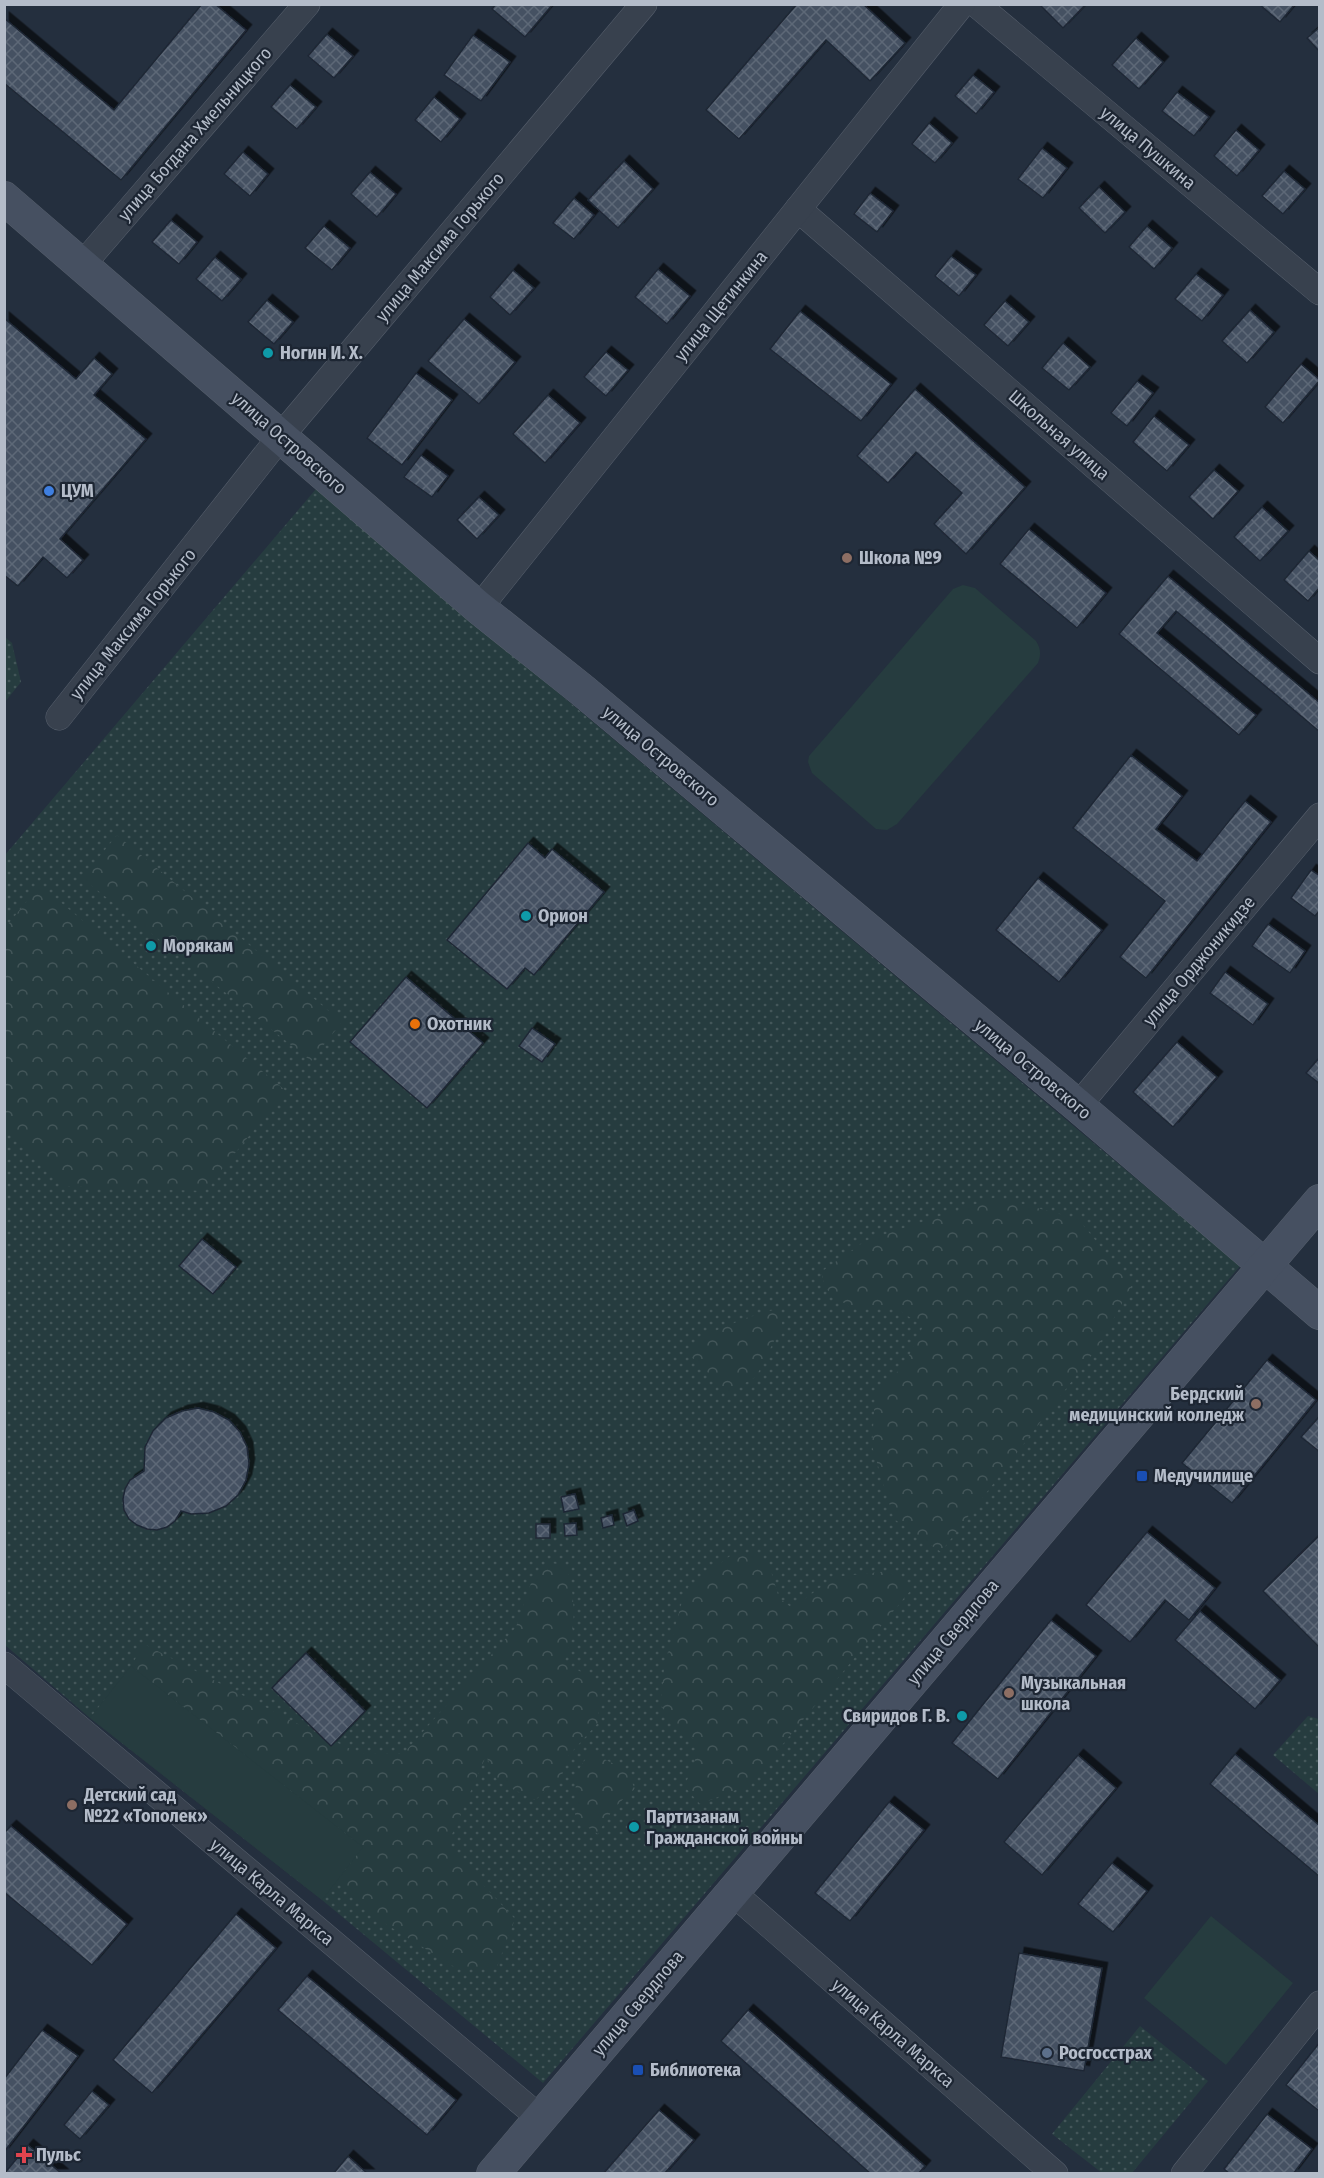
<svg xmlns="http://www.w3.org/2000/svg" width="1324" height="2178" font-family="'Fira Sans Condensed',sans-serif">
<defs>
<pattern id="green-dots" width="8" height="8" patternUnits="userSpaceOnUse" patternTransform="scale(1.5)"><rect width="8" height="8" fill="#263c3f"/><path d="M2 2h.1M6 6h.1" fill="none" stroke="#435659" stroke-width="1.8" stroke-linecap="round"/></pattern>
<pattern id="forest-crowns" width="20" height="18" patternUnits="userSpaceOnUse" patternTransform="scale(1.5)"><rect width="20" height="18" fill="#263c3f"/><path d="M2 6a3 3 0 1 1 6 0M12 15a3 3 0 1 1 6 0" fill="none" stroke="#435659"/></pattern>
<pattern id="building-cross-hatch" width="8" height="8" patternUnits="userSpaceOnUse" patternTransform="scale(1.5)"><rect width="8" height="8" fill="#455162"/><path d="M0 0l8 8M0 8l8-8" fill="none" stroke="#5d6877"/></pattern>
<filter id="shadow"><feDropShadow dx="5.5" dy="-5.5" stdDeviation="0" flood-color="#0009"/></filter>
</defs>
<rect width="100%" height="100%" fill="#242f3e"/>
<g fill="url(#green-dots)">
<polygon points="316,489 1240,1266 543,2083 322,1900 90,1718 5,1645 5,855"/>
<polygon points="5,637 12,643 21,682 5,702"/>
<polygon points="1308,1716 1319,1719 1319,1794 1273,1755"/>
<polygon points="1140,2026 1208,2081 1132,2173 1102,2173 1052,2134"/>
</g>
<g fill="url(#forest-crowns)">
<polygon points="117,835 342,1022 311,1061 82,878"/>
<polygon points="40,885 286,1091 204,1191 67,1186 5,1128 5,928"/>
<polygon points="997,1197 1078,1219 1132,1285 1098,1347 941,1552 894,1519 872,1446 875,1395 905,1364 923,1326 894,1307 849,1307 826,1289 821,1272 865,1241"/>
<polygon points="780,1308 782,1325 756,1377 728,1392 687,1353 701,1337 746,1318"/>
<polygon points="755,1553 770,1568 779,1598 792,1608 835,1577 889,1571 911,1590 749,1785 700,1804 684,1786 695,1764 695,1740 672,1723 661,1705 664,1669 685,1590 730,1556"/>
<path d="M550,1563l16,2c10,31 11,66 -2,97l36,21 -2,40 -29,32 -8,22 -26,23 -37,-18 -12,-26 -39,90 68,73 -19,50 -40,-1 -83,-52 -35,-37 25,-32 -232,-181 13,-22 154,80 61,29 44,1 113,-127 16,-47z"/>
<path d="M590,1752l36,18 9,19c-16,12 -28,27 -37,45l-23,-15 1,-45z"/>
</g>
<g fill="#263c3f">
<path d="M963,585l12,3 61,53c5,8 5,14 2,22l-141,161 -10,6 -11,-1 -64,-56 -4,-11 1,-6 144,-167z"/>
<polygon points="131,1666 363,1847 322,1900 90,1718"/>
<polygon points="1211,1916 1293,1983 1226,2065 1144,1998"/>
</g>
<g fill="url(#building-cross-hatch)" stroke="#1f2835" stroke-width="1.5" filter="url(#shadow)">
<polygon points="202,4 215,4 246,30 121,180 4,83 4,18 114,110"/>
<polygon points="496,4 553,4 525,37 492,9"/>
<polygon points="797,4 863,4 905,43 870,81 826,40 739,139 706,110"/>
<polygon points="1039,4 1086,4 1063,28"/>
<polygon points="1259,4 1295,4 1280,22"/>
<polygon points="1320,27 1320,52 1307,38"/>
<polygon points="327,34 353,56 334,78 308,56"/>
<polygon points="473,35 510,62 481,101 444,75"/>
<polygon points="1136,38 1163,62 1139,89 1112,65"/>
<polygon points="973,75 994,92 976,114 955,96"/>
<polygon points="290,85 316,107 297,129 271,107"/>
<polygon points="1177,92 1209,117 1194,136 1162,111"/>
<polygon points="434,97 460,119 441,142 415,120"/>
<polygon points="929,123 952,143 935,163 912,144"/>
<polygon points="1236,130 1259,150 1237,176 1214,156"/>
<polygon points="1042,148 1067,168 1043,198 1018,179"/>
<polygon points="243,152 268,174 250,196 224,174"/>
<polygon points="624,161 653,189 618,228 588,200"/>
<polygon points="1284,171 1305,189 1283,214 1262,196"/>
<polygon points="370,172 396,194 377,217 351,194"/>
<polygon points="1099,187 1125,212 1105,233 1079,208"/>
<polygon points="870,193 893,211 877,232 854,214"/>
<polygon points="574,198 594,215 574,239 553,223"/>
<polygon points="171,220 197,242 179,264 152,242"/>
<polygon points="324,226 350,248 332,270 305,248"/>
<polygon points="1147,226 1172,248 1154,269 1129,247"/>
<polygon points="951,256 976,275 959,296 935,276"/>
<polygon points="215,257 241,279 222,301 196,279"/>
<polygon points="658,269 690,296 667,324 635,297"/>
<polygon points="513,270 534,288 510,315 490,297"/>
<polygon points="1196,274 1223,295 1202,321 1175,299"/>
<polygon points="267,300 293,322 274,344 248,322"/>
<polygon points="1005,301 1029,322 1008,346 984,325"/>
<polygon points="1250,310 1274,332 1247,363 1222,341"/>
<polygon points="800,311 891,384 861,421 770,349"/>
<polygon points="4,318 76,379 94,358 112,374 94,395 146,439 60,539 83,560 67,578 43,557 18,586 4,575"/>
<polygon points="464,319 515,362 479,404 428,361"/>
<polygon points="1063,343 1090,367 1069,390 1042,368"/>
<polygon points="606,352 628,370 606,396 584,377"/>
<polygon points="1301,364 1320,380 1283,423 1265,407"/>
<polygon points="416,373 452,400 402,465 367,438"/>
<polygon points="1137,381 1153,393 1127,426 1111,413"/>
<polygon points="915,389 1025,487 966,554 934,524 962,493 916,452 888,483 857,456"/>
<polygon points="548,395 580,423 545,463 513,434"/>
<polygon points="1154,416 1189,445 1167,471 1133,442"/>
<polygon points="421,455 448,476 432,497 404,477"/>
<polygon points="1214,470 1238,491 1213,519 1189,497"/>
<polygon points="479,497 499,515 477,539 457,520"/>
<polygon points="1262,507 1288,531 1260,561 1234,537"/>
<polygon points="1029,529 1106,593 1077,628 1000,564"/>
<polygon points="1309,551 1320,561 1320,587 1308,601 1284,580"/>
<polygon points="1168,576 1320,703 1320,732 1176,611 1157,633 1256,715 1239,735 1119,634"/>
<polygon points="1131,755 1182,796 1156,829 1197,861 1245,801 1271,822 1146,978 1120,957 1165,901 1073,828"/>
<polygon points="528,843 545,858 552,849 604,892 534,975 525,968 507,989 447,940"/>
<polygon points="1311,870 1320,876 1320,910 1315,916 1291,898"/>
<polygon points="1038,878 1102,930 1059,982 996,930"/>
<polygon points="1268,924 1305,951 1290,973 1252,946"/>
<polygon points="1225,972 1268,1004 1253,1025 1210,993"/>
<polygon points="406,977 483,1043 427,1108 350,1042"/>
<polygon points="532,1028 555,1044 542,1062 519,1046"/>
<polygon points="1177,1042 1217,1077 1173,1127 1133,1092"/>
<polygon points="1320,1057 1320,1084 1306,1073"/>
<polygon points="202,1239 236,1267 213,1294 179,1266"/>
<polygon points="1267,1360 1316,1400 1232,1503 1182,1463"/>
<polygon points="198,1408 214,1412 229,1420 240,1432 247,1447 249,1464 246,1480 238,1495 226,1506 209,1513 191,1514 181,1511 175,1521 167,1527 157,1530 147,1529 137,1525 129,1519 124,1510 123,1499 125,1489 130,1480 144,1471 145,1447 153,1431 166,1418 182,1411"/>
<polygon points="1320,1416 1320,1452 1301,1437"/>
<polygon points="575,1494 579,1509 564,1512 561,1497"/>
<polygon points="634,1510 638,1521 627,1526 623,1514"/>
<polygon points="612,1515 614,1525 603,1528 601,1518"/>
<polygon points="576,1523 577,1535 565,1536 564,1524"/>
<rect x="536" y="1524" width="14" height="14"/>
<polygon points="1147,1532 1215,1588 1189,1620 1165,1600 1130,1642 1086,1605"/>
<polygon points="1320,1535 1320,1648 1263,1591"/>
<polygon points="1200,1611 1280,1680 1255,1709 1175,1640"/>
<polygon points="1051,1620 1096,1656 998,1779 952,1743"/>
<polygon points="306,1653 365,1711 331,1746 272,1688"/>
<polygon points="1235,1754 1320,1826 1320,1877 1210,1784"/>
<polygon points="1078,1755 1116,1788 1042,1875 1004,1842"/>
<polygon points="889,1802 924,1830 850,1921 815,1893"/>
<polygon points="11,1826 127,1924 92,1965 4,1892 4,1833"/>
<polygon points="1112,1863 1147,1891 1113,1932 1078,1904"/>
<polygon points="236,1914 276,1948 152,2093 113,2060"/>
<polygon points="1019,1953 1102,1968 1084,2071 1001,2057"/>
<polygon points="307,1976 456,2100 427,2135 278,2010"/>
<polygon points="748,2010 925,2166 918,2174 871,2174 721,2041"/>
<polygon points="42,2030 78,2056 4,2152 4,2079"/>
<polygon points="1320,2042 1320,2108 1318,2110 1286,2085"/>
<polygon points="92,2091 109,2105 80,2139 64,2125"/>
<polygon points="659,2110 694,2140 664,2174 603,2174"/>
<polygon points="1267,2114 1312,2149 1293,2174 1230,2174 1224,2169"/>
<polygon points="28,2145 62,2174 4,2174"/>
<polygon points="348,2156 368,2174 333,2174"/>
</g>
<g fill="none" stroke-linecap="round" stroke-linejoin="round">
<g stroke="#565f6c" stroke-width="27">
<g id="street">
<polyline points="976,4 1320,292"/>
<polyline points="798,209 1320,661"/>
<polyline points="83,264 307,4"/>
<polyline points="479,608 962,4"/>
<polyline points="59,717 281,436 644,4"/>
<polyline points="1078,1106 1320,816"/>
<polyline points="4,1665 540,2118"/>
<polyline points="732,1892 1055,2174"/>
<polyline points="1184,2174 1320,2004"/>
</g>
</g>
<g stroke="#565f6c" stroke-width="34">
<g id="secondary">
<polyline points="4,198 479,608 582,690 1078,1106 1320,1313"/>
<polyline points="493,2174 1320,1201"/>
</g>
</g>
<use href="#street" stroke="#38414e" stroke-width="26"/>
<use href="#secondary" stroke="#465061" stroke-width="33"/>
</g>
<g fill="#0f9aa8" stroke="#1d2633" stroke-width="2">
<circle cx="268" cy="353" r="6"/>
<circle cx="526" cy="916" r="6"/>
<circle cx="151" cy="946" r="6"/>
<circle cx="962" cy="1716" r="6"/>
<circle cx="634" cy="1827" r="6"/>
</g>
<circle fill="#3f7fe0" stroke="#1d2633" stroke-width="2" cx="49" cy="491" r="6"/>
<g fill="#8d6e63" stroke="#1d2633" stroke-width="2">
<circle cx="847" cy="558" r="6"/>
<circle cx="1256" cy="1404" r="6"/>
<circle cx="1009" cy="1693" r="6"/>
<circle cx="72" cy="1805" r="6"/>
</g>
<circle fill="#e8710a" stroke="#1d2633" stroke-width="2" cx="415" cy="1024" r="6"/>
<g fill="#1a4fb4" stroke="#1d2633" stroke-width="2">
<rect x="1136" y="1470" width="12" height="12" rx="3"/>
<rect x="632" y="2064" width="12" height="12" rx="3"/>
</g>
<circle fill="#5c6f8a" stroke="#1d2633" stroke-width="2" cx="1047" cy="2053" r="6"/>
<path fill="#e0444e" stroke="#1d2633" stroke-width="2" d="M21 2146h6v6h6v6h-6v6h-6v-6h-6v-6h6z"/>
<g text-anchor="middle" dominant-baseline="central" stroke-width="4.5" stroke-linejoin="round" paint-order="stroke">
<g font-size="18" fill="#b4bcc9" stroke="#1d2633">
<text transform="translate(195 134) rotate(-49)">улица Богдана Хмельницкого</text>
<text transform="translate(1148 148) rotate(40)">улица Пушкина</text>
<text transform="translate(440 247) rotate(-50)">улица Максима Горького</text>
<text transform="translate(721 306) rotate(-51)">улица Щетинкина</text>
<text transform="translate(1059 435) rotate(41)">Школьная улица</text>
<text transform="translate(289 443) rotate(41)">улица Островского</text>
<text transform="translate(133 624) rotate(-51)">улица Максима Горького</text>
<text transform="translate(661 756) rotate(40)">улица Островского</text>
<text transform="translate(1199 961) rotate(-50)">улица Орджоникидзе</text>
<text transform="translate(1033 1069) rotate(40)">улица Островского</text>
<text transform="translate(953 1632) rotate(-50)">улица Свердлова</text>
<text transform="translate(272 1892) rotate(40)">улица Карла Маркса</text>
<text transform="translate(638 2003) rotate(-50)">улица Свердлова</text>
<text transform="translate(893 2033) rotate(41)">улица Карла Маркса</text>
</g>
<g font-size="18" font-weight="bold" fill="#b4bcc9" stroke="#1d2633" text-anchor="start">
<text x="280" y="353">Ногин И. Х.</text>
<text x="61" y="491">ЦУМ</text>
<text x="859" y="558">Школа №9</text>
<text x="538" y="916">Орион</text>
<text x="163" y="946">Морякам</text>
<text x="427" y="1024">Охотник</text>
<text x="1244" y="1394" text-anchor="end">Бердский<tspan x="1244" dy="21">медицинский колледж</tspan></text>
<text x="1154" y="1476">Медучилище</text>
<text x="1021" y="1683">Музыкальная<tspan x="1021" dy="21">школа</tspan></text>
<text x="950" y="1716" text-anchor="end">Свиридов Г. В.</text>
<text x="84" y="1795">Детский сад<tspan x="84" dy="21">№22 «Тополек»</tspan></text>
<text x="646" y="1817">Партизанам<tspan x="646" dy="21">Гражданской войны</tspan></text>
<text x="1059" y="2053">Росгосстрах</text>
<text x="650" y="2070">Библиотека</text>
<text x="36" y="2155">Пульс</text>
</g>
</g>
<rect width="1324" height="2178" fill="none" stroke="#b4bcc9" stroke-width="12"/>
</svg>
